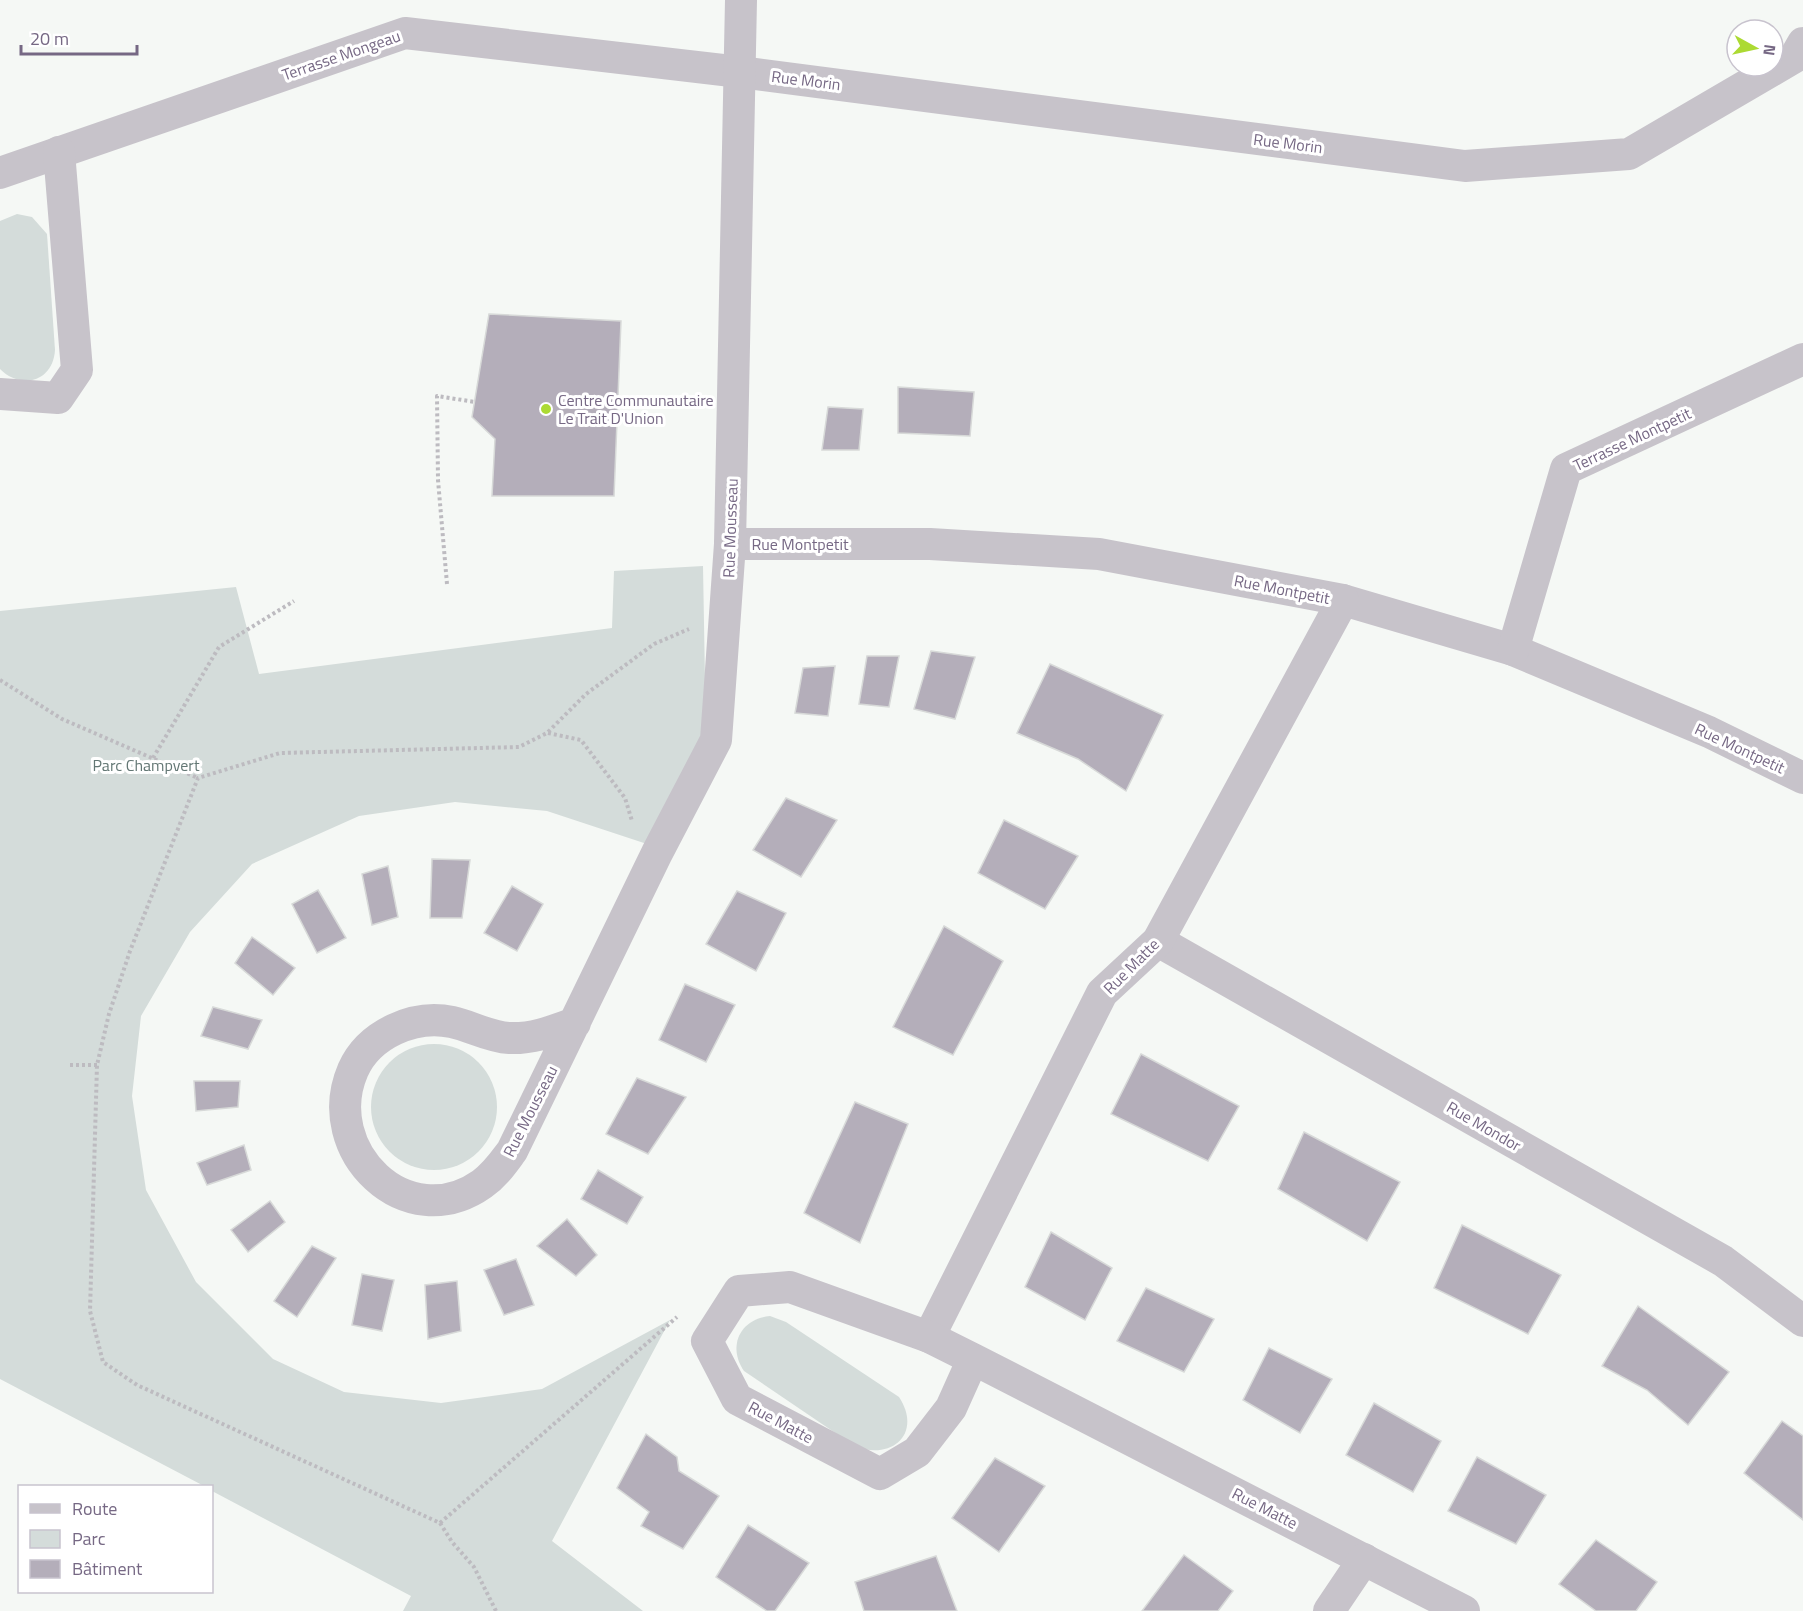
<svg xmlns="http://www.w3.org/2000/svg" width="1803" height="1611" font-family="'Titillium Web',sans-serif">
<rect width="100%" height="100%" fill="#f5f8f5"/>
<g fill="#d4dcda">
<path d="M17,214l15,3 15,17 8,116c-2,32 -34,40 -55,19v-148z"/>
<polygon points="703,566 706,738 650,845 547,811 455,802 359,816 252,864 190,932 141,1016 132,1096 146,1190 196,1282 273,1359 344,1392 441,1403 542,1389 670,1320 552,1541 643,1611 403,1611 411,1596 212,1491 212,1486 204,1486 0,1379 0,611 236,587 259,674 612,628 614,571"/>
<circle cx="434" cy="1107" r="63"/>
<path d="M770,1316l16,6 113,75c23,35 -5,63 -43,50l-112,-76c-17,-25 -4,-52 26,-55z"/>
</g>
<g fill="#b4aeba" stroke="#d7d9d8" stroke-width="1.5">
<polygon points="489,314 621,321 614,496 492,496 495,439 472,417"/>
<polygon points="898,387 974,392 970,436 898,433"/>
<polygon points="828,407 863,409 859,450 822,450"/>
<polygon points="931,651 975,657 955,719 914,709"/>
<polygon points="867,656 899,656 889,707 859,704"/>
<polygon points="1050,664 1163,715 1126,791 1078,759 1017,733"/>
<polygon points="835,666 828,716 795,713 803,668"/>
<polygon points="786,798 837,820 801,877 753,850"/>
<polygon points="1004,820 1078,856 1045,909 978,873"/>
<polygon points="432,859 470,860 462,918 430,918"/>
<polygon points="388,866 398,917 372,925 362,874"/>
<polygon points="512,886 543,904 517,951 484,933"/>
<polygon points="318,890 346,938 317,953 292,904"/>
<polygon points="737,891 786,913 756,971 706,944"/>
<polygon points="944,926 1003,961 953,1055 893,1027"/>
<polygon points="252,937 295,968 273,995 235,963"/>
<polygon points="685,984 735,1005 706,1062 659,1040"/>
<polygon points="213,1007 262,1020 248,1049 201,1036"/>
<polygon points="1141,1054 1239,1106 1208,1161 1111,1114"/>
<polygon points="637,1078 686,1097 648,1154 606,1134"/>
<polygon points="194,1081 240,1081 238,1107 196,1111"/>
<polygon points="855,1102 908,1124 860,1243 804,1213"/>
<polygon points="1304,1132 1400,1182 1367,1241 1278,1189"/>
<polygon points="244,1145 251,1170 207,1185 197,1163"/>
<polygon points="598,1170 643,1197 627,1224 581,1199"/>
<polygon points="270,1201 285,1222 248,1252 231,1230"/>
<polygon points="567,1219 597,1255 576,1276 537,1246"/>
<polygon points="1462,1225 1561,1275 1528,1334 1434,1288"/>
<polygon points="1051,1232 1112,1268 1085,1320 1025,1287"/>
<polygon points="312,1246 336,1258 297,1317 274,1301"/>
<polygon points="516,1259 534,1305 504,1315 484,1270"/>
<polygon points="362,1274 394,1280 382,1331 352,1325"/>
<polygon points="457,1281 461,1331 428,1339 425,1285"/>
<polygon points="1146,1288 1214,1319 1184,1372 1117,1341"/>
<polygon points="1638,1306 1729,1372 1688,1425 1647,1390 1602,1366"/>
<polygon points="1269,1348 1332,1379 1300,1433 1243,1400"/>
<polygon points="1374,1403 1441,1441 1413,1492 1346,1455"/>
<polygon points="1782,1421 1803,1436 1803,1520 1744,1473"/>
<polygon points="646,1434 677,1457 679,1471 719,1496 683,1549 641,1526 649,1512 617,1488"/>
<polygon points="1477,1457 1546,1495 1516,1544 1448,1511"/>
<polygon points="995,1458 1045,1486 999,1552 952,1518"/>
<polygon points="748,1525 809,1563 775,1611 767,1611 716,1577"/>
<polygon points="1596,1540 1657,1582 1636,1611 1596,1611 1559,1584"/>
<polygon points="1184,1555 1233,1591 1218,1611 1142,1611"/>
<polygon points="936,1556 957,1611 864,1611 855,1582"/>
</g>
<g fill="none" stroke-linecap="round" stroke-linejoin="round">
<g stroke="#bdbbc0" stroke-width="4" stroke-dasharray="3 3" stroke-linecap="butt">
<polyline points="447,584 438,480 437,396 475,402"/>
<polyline points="0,680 62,719 198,778"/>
<polyline points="548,733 581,740 625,798 632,821"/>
<polyline points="153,758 219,647 294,601"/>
<polyline points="70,1065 97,1065"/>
<polyline points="440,1523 677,1317"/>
<polyline points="496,1611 474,1567 452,1542 440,1523 137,1385 103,1362 90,1311 97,1065 109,1014 130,951 198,778 280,753 519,747 547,733 586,694 654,644 689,629"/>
</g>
<g stroke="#c7c3ca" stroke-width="32">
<polyline points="0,173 405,33 740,72 1465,166 1629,154 1795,57 1803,43"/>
<polyline points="0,394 58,398 77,370 59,152"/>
<polyline points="730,544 930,544 1099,554 1343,600 1513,650 1709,732 1803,778"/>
<polyline points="1513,650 1566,469 1803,359"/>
<polyline points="1158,941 1723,1261 1803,1321"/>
<path d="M575,1023c-22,8 -42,16 -66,15 -20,-1 -38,-12 -57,-16 -38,-8 -83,12 -99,48 -35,81 54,167 129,114 13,-9 21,-21 30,-33l145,-298 59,-113 14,-196 11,-544"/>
<polyline points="929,1337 1102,993 1158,941 1343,600"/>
<polyline points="973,1359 951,1408 917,1452 880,1474 737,1399 707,1341 739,1291 790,1287 929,1337 973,1359 1464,1611"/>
<polyline points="1329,1611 1364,1559"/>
</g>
</g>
<circle fill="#acda33" stroke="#fff" stroke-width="2" cx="546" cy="409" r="6"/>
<g text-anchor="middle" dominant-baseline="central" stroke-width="6" stroke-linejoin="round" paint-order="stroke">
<g font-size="16" fill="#766884" stroke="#fff">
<text transform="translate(341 55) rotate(-19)">Terrasse Mongeau</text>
<text transform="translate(806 80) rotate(7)">Rue Morin</text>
<text transform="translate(1288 143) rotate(7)">Rue Morin</text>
<text transform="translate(1632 439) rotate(-25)">Terrasse Montpetit</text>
<text transform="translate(730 528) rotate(-88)">Rue Mousseau</text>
<text x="800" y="544">Rue Montpetit</text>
<text transform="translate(1282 589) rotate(11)">Rue Montpetit</text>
<text transform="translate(1740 748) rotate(25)">Rue Montpetit</text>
<text transform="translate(1131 966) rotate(-45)">Rue Matte</text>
<text transform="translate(530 1111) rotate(-63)">Rue Mousseau</text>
<text transform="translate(1484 1126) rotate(30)">Rue Mondor</text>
<text transform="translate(781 1422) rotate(28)">Rue Matte</text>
<text transform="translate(1265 1508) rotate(27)">Rue Matte</text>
</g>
<g font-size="16" fill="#766884" stroke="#fff" text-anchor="start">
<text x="558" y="400">Centre Communautaire<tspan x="558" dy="18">Le Trait D'Union</tspan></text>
</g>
<g font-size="16" fill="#637774" stroke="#fff">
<text x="146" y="765">Parc Champvert</text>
</g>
</g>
<rect x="18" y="1485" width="195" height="108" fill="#ffffff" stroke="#c8c3ce" stroke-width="1.5"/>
<rect x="30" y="1504" width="30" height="9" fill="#c7c3ca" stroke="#c8c3ce" stroke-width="1.5"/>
<text x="72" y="1515" font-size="18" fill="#766884">Route</text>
<rect x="30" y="1530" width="30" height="18" fill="#d4dcda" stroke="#c8c3ce" stroke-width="1.5"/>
<text x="72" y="1545" font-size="18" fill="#766884">Parc</text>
<rect x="30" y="1560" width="30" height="18" fill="#b4aeba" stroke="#c8c3ce" stroke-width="1.5"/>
<text x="72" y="1575" font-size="18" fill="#766884">Bâtiment</text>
<g transform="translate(1755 48) rotate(98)"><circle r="28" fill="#ffffff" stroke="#c8c3ce" stroke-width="1.5"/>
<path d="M0-4.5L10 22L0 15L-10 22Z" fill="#acda33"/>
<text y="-9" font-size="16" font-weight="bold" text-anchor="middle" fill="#766884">N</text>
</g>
<path d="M21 45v9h116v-9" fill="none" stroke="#766884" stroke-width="3"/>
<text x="30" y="45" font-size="18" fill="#766884" stroke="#ffffff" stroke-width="4.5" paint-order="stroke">20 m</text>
</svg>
